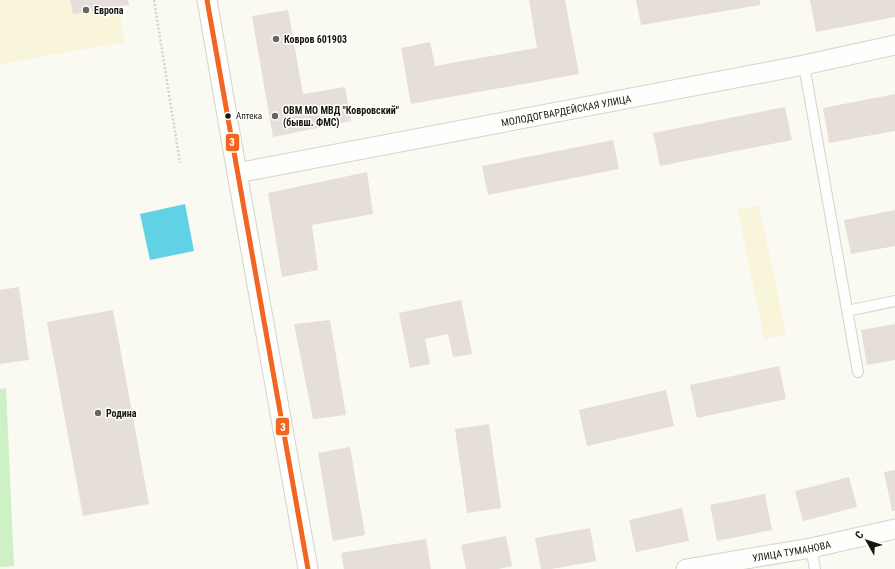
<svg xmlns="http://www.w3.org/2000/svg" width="895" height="569" font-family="'Roboto Condensed',sans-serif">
<rect width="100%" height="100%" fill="#faf9f2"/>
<g fill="#f9f5db">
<polygon points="0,0 117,0 125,42 0,64"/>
<polygon points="759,205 786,334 764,339 738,210"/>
</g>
<polygon fill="#cdf0c4" points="6,388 14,566 0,567 0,389"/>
<polygon fill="#61d2e6" points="185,204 194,251 150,260 140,214"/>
<g fill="#e6ded9">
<polygon points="70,0 128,0 129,5 73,14"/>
<polygon points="529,0 565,0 579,74 411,104 401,48 430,42 435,66 537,48"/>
<polygon points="636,0 760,0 760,5 641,25"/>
<polygon points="810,0 895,0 895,17 816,32"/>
<polygon points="288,10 303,94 345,87 351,121 273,137 252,16"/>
<polygon points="895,94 895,131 829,143 823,108"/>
<polygon points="785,107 792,140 660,166 653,133"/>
<polygon points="613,140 619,169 488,195 482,166"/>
<polygon points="367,172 373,214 312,225 318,270 282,277 268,193"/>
<polygon points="895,210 895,246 851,254 844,220"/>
<polygon points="19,287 29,360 0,364 0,290"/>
<polygon points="461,300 472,354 453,357 448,334 425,339 430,364 410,368 399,313"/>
<polygon points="113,310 149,504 83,516 47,322"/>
<polygon points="330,320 346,415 313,419 294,324"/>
<polygon points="895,324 895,360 867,365 861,330"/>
<polygon points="779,366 786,399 697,418 690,385"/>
<polygon points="666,390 674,426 587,446 579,410"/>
<polygon points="489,424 501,508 467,513 455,429"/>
<polygon points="350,447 365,535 333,541 318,453"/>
<polygon points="895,470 895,511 892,511 884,472"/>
<polygon points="849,477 857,507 803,521 795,491"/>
<polygon points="765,494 772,530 717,541 710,505"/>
<polygon points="682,508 689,541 636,552 629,520"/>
<polygon points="590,528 596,561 551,569 541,569 535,538"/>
<polygon points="506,536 512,566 498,569 466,569 461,545"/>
<polygon points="426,539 431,569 344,569 341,553"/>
</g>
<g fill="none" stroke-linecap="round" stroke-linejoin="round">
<g stroke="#d5d3ca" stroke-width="12">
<g id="lane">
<polyline points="804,65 858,372"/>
<polyline points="847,311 895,301"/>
<polyline points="811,548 815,569"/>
</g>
</g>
<g stroke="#d5d3ca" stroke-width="21">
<g id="street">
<polyline points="207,0 237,173 308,569"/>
<path id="s1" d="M237,173l567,-108 91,-20"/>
<path id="s2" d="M686,569l125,-21 84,-19"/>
</g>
</g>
<polyline stroke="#d5d4d2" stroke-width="2.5" stroke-dasharray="2 2" stroke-linecap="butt" points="154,0 180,163"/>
<use href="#lane" stroke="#fefefd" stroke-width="10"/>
<use href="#street" stroke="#fefefd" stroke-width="19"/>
<g stroke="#fff" stroke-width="8">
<polyline id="bus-1" points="207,0 308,569"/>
</g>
<use href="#bus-1" stroke="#f26522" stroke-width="5"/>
</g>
<g fill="#68665c" stroke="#fff" stroke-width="1.5">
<circle cx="86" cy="10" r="4"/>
<circle cx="276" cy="39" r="4"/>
<circle cx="275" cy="116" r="4"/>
<circle cx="98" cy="413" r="4"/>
</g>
<circle fill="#19170b" stroke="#fff" stroke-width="1.5" cx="228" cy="116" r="3.5"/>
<g text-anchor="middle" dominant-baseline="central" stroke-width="3" stroke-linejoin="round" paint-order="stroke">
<g font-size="9" fill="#19170b" stroke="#fff" text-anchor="start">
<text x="236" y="116">Аптека</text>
</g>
<g font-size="10" font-weight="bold" fill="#19170b" stroke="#fff" text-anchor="start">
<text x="94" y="10">Европа</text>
<text x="284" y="39">Ковров 601903</text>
<text x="283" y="110">ОВМ МО МВД "Ковровский"<tspan x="283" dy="12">(бывш. ФМС)</tspan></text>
<text x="106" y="413">Родина</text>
</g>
<g font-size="10" fill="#19170b" stroke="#fff">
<text stroke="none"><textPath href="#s1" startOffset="335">МОЛОДОГВАРДЕЙСКАЯ УЛИЦА</textPath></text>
<text stroke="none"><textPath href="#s2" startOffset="107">УЛИЦА ТУМАНОВА</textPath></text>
</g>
</g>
<g stroke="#fff" stroke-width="1.5">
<rect x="225" y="133" width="15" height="19" rx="4" fill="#f26522"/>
<rect x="275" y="417" width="15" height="19" rx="4" fill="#f26522"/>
</g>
<g font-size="11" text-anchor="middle" font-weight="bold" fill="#fff">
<text x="232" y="146">3</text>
<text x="283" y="431">3</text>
</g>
<g transform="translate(867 541) rotate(309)" stroke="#ffffff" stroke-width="3" paint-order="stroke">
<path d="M0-3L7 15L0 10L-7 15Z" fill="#19170b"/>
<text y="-6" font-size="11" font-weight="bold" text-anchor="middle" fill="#19170b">С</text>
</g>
</svg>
